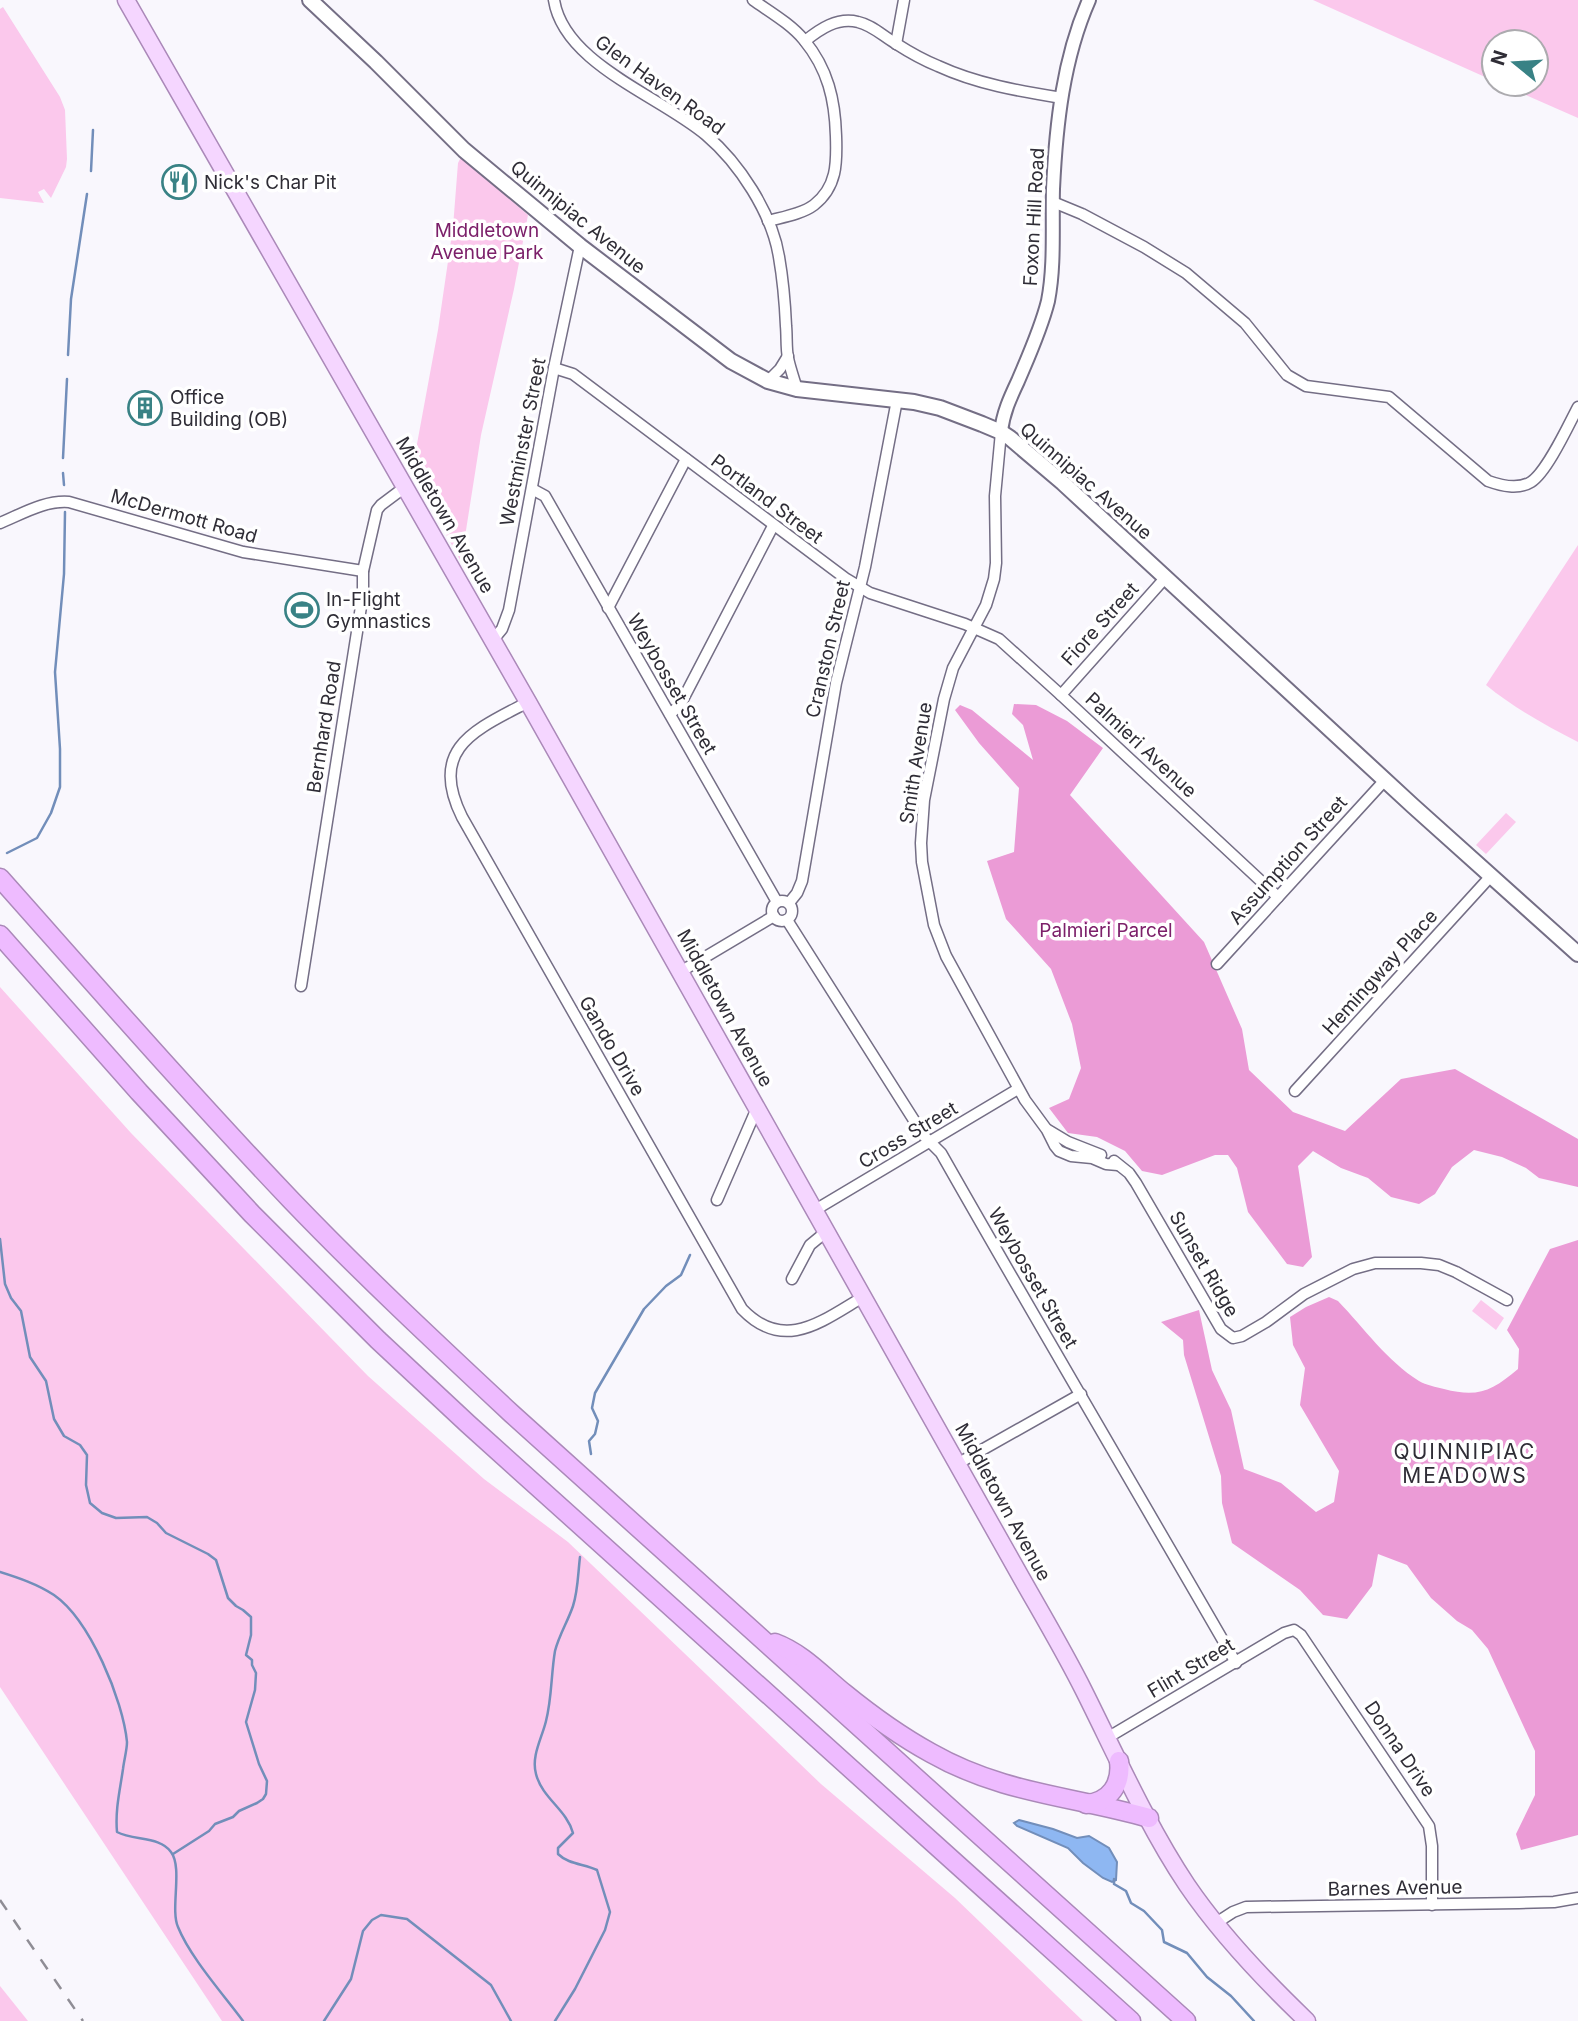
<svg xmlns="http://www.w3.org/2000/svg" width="1578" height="2021" font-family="Inter,sans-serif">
<rect width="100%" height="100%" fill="#f9f7fd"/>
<g fill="#fbc8ec">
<polygon points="1313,0 1578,0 1578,118 1501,84 1536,84 1536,42 1494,42 1494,81"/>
<polygon points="3,7 60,97 65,110 67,159 66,167 51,198 44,189 38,192 44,203 0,198 0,9"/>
<polygon points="461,157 528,215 514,289 481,435 461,562 412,471 438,330 453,227 458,163"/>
<path d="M1578,545v197c-33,-17 -64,-34 -92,-57z"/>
<polygon points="1506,813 1516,822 1486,854 1476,845"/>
<polygon points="0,987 131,1133 368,1376 484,1479 568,1542 821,1784 955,1898 1083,2021 222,2021 0,1687"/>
<polygon points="1481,1300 1504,1318 1496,1330 1472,1311"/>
<polygon points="0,1986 28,2021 0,2021"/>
</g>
<g fill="#eb9bd6">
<polygon points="1014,704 1036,705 1067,721 1103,748 1070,795 1204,942 1242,1029 1249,1070 1293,1112 1345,1131 1401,1079 1455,1069 1578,1139 1578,1187 1539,1178 1526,1168 1502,1157 1474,1150 1452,1167 1435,1194 1419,1204 1391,1197 1368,1178 1341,1168 1313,1151 1298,1166 1312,1257 1303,1267 1287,1264 1248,1212 1237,1168 1228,1155 1215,1155 1162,1175 1142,1171 1125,1151 1097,1137 1068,1133 1049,1108 1069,1099 1081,1068 1072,1024 1051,969 1006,919 987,861 1014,852 1019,788 979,743 955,710 960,705 972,710 1033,760 1023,725 1012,714"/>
<path d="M1578,1240v595l-57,15 -5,-16 19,-39v-44l-47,-102 -16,-19 -15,-9 -26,-23 -24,-33 -29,-11 -6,32 -25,33 -24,-4 -23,-25 -68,-47 -10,-40 -1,-27 -37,-121 -1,-15 -22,-18 38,-12 13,60 19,40 13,59 37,14 35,29 18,-10 5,-31 -39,-66 5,-37 -12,-23 -3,-28 16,-10 23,-10 9,4c26,27 49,60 81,80 7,4 17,6 25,8 34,9 48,2 74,-20l1,-20 -12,-19 43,-81z"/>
</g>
<polygon fill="#8eb7f2" stroke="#728eba" stroke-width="2" points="1019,1820 1053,1829 1077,1838 1089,1836 1109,1848 1117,1862 1116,1880 1112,1882 1103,1878 1083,1863 1068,1848 1017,1826 1014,1823"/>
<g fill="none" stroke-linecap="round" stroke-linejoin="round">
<g stroke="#728eba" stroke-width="2.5">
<polyline points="91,171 93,130"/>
<polyline points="68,355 71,299 87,194"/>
<polyline points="63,458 67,379"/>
<polyline points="63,473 64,485"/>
<polyline points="7,853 37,838 51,813 60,787 60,749 55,672 64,574 65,512"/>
<polyline points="0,1239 5,1284 11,1298 21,1311 30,1357 46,1381 54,1419 64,1436 80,1445 87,1455 86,1485 90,1503 102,1513 116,1518 147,1517 157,1523 166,1533 208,1554 216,1560 228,1598 236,1606 243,1610 251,1617 251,1635 246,1655 252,1660 252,1665 256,1673 255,1690 246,1722 259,1764 267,1781 266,1794 263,1799 257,1803 239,1811 233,1817 215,1824 209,1831 173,1854"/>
<polyline points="591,1454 589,1441 595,1434 598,1421 592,1408 595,1393 644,1309 666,1286 681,1275 690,1255"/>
<path d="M0,1572c19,6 37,12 54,23 36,25 69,105 73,147 0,8 -3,18 -4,27 -3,21 -8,41 -6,63 17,9 43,4 54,20 12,16 -1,57 7,75 12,30 45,67 65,94"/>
<polyline points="1114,1879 1114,1884 1126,1891 1131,1903 1144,1911 1162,1930 1164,1942 1187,1953 1207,1977 1231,1996 1254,2021"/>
<polyline points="324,2021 351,1979 363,1931 372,1920 381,1915 407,1919 491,1985 511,2021"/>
<path d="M555,2021l20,-32 30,-59 5,-18 -13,-42c-13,-6 -29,-6 -39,-16v-6l15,-15c-6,-23 -31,-35 -37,-59 -5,-18 6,-36 10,-53 6,-23 5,-47 9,-70 4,-16 13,-30 18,-45 5,-15 5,-33 7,-49"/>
</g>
<g stroke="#746e85" stroke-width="13">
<g id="minor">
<path d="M554,0c10,64 106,96 152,135 33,28 66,78 73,122 4,23 6,46 7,69 1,10 0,22 2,32 2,10 6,21 9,31"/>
<path d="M753,0c17,12 38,24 51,40 24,29 31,60 32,96 1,27 1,51 -22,69 -12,9 -31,12 -46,16"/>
<path d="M805,41c15,-12 32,-24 53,-19 14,3 25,14 37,21 14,9 28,17 43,23 39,18 81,25 124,32"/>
<polyline points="896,44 904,0"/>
<path d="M1053,202l29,12 62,33 42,26 59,50 42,52 19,11 83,11 99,84c14,5 30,9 43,1 16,-10 38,-58 47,-75"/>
<polyline points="554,368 573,374 845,578 870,593 965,624 999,639 1061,695 1278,897"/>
<polyline points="768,381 780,369 788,356"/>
<polyline points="1001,432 995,496 996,563 994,579 986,605 953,668 944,699 924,800 921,843 922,862 934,925 946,956 1025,1100 1047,1130 1055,1146 1059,1151 1071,1156 1092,1158 1106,1164 1118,1165"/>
<polyline points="532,489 545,496 777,902"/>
<path d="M0,523c22,-9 45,-23 69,-21l174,50 120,19"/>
<polyline points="608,608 686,459"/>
<polyline points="492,641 502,629 509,610 554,368 580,246"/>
<polyline points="1061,695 1166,577"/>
<path d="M528,702c-53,28 -100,46 -66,115l280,492c42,44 80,12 121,-12"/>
<polyline points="670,714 680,705 773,526"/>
<circle cx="782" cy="911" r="10"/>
<polyline points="789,903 797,893 802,881 836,683 865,567 897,400"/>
<path d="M787,920l137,216 17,17c97,171 197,340 295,510"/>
<polyline points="1217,964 1385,780"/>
<polyline points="680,972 774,916"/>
<polyline points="301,986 363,594 363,571 377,510 381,505 405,487"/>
<polyline points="1295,1091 1490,877"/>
<polyline points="1048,1130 1068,1142 1101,1155"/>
<polyline points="1114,1161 1129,1173 1136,1183 1221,1329 1233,1338 1242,1336 1266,1322 1304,1294 1353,1269 1375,1263 1421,1263 1439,1265 1456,1272 1507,1300"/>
<polyline points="717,1200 757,1108"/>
<polyline points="815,1210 1018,1089"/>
<polyline points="792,1279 810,1245 827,1231"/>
<polyline points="957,1464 1081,1394"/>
<polyline points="1107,1738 1284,1633 1294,1630 1301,1635 1429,1826 1432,1846 1432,1905"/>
<polyline points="1216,1923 1233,1912 1246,1907 1519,1903 1554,1902 1578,1898"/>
</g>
</g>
<g stroke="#746e85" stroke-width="16">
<path id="tertiary" d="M1001,432c2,-19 9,-34 17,-51 11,-26 23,-52 30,-80 7,-36 4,-75 5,-112 3,-64 10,-130 36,-189"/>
</g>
<g stroke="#746e85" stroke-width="18">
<polyline id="secondary" points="310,0 376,62 464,150 580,246 731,361 768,381 797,389 914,402 940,408 982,424 1001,432 1010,438 1063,483 1413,806 1578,954"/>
</g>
<g stroke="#ab89b9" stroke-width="19">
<path id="primary" d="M126,0l402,702 494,877c21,37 43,74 62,112 32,64 64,136 103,194 34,50 76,94 120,136"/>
</g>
<g stroke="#ab89b9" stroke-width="21">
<g id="motorway">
<path d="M0,878c96,108 191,217 291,322 71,74 146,144 221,214l674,607"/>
<polyline points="0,935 139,1092 252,1214 378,1340 468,1424 1131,2021"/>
<path d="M775,1643c27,10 47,32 69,50 27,22 56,43 87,60 72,41 142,43 218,65"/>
<path d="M1086,1804c24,-2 36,-20 33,-43"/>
</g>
</g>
<use href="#minor" stroke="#fff" stroke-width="10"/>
<use href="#tertiary" stroke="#fff" stroke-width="12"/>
<use href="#secondary" stroke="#fff" stroke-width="14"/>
<use href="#primary" stroke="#f5d6ff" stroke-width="16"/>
<use href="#motorway" stroke="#ebf" stroke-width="18"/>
<polyline stroke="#8f8d95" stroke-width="2.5" stroke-dasharray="12 12" stroke-linecap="butt" points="0,1900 83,2021"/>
</g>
<defs>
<g id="restaurant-ring" transform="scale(1.75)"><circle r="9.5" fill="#fff" stroke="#398285" stroke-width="1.5"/><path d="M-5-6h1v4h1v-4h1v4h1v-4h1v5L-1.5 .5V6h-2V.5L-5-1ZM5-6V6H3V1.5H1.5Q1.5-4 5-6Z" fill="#398285"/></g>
<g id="building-ring" transform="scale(1.75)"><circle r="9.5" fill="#fff" stroke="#398285" stroke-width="1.5"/><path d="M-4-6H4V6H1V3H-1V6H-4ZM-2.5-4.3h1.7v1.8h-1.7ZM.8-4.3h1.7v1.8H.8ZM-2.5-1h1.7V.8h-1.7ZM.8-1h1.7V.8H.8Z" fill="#398285"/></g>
<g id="stadium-ring" transform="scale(1.75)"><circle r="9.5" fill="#fff" stroke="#398285" stroke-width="1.5"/><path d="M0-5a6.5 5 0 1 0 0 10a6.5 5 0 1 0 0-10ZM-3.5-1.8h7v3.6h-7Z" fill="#398285"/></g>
</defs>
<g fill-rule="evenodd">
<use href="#restaurant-ring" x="179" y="182"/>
<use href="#building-ring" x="145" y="408"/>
<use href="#stadium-ring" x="302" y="610"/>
</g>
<g text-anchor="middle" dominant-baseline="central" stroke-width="7" stroke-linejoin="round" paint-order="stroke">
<g font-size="19" fill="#2f2d36" stroke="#fff">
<text transform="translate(660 85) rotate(36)">Glen Haven Road</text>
<text transform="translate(578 217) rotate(39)">Quinnipiac Avenue</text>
<text transform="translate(1034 217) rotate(-87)">Foxon Hill Road</text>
<text transform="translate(523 442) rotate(-79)">Westminster Street</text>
<text transform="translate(1086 481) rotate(41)">Quinnipiac Avenue</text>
<text transform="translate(767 499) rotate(37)">Portland Street</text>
<text transform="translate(445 515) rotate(60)">Middletown Avenue</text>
<text transform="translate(184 516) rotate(16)">McDermott Road</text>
<text transform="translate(1100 624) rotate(-48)">Fiore Street</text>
<text transform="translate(828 649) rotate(-77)">Cranston Street</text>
<text transform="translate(672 684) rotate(60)">Weybosset Street</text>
<text transform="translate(324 727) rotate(-81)">Bernhard Road</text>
<text transform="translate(1141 745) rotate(43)">Palmieri Avenue</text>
<text transform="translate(916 763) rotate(-81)">Smith Avenue</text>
<text transform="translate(1288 860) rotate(-48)">Assumption Street</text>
<text transform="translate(1380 972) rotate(-48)">Hemingway Place</text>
<text transform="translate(725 1008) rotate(61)">Middletown Avenue</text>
<text transform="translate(612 1046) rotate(60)">Gando Drive</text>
<text transform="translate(908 1135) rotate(-31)">Cross Street</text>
<text transform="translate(1204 1264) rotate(60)">Sunset Ridge</text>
<text transform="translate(1033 1278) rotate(60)">Weybosset Street</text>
<text transform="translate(1003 1502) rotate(61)">Middletown Avenue</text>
<text transform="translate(1191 1668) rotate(-31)">Flint Street</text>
<text transform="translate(1400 1749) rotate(56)">Donna Drive</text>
<text transform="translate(1395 1888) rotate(-1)">Barnes Avenue</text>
</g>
<g font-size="19" fill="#2f2d36" stroke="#fff" text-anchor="start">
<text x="204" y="182">Nick's Char Pit</text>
<text x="170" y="397">Office<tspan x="170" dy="22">Building (OB)</tspan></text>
<text x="326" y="599">In-Flight<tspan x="326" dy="22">Gymnastics</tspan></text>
</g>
<g font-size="19" fill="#7c206a" stroke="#fff">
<text x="487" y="230">Middletown<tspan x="487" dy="22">Avenue Park</tspan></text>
<text x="1106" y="930">Palmieri Parcel</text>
</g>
<g font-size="21" letter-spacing="2" fill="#2f2d36" stroke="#fff">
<text x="1465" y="1451">QUINNIPIAC<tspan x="1465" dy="24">MEADOWS</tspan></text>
</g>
</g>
<g transform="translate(1515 63) rotate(288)"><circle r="33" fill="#ffffff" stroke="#acabaf" stroke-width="2"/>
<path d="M0-5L12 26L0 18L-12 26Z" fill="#398285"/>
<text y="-10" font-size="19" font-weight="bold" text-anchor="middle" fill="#2f2d36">N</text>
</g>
</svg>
